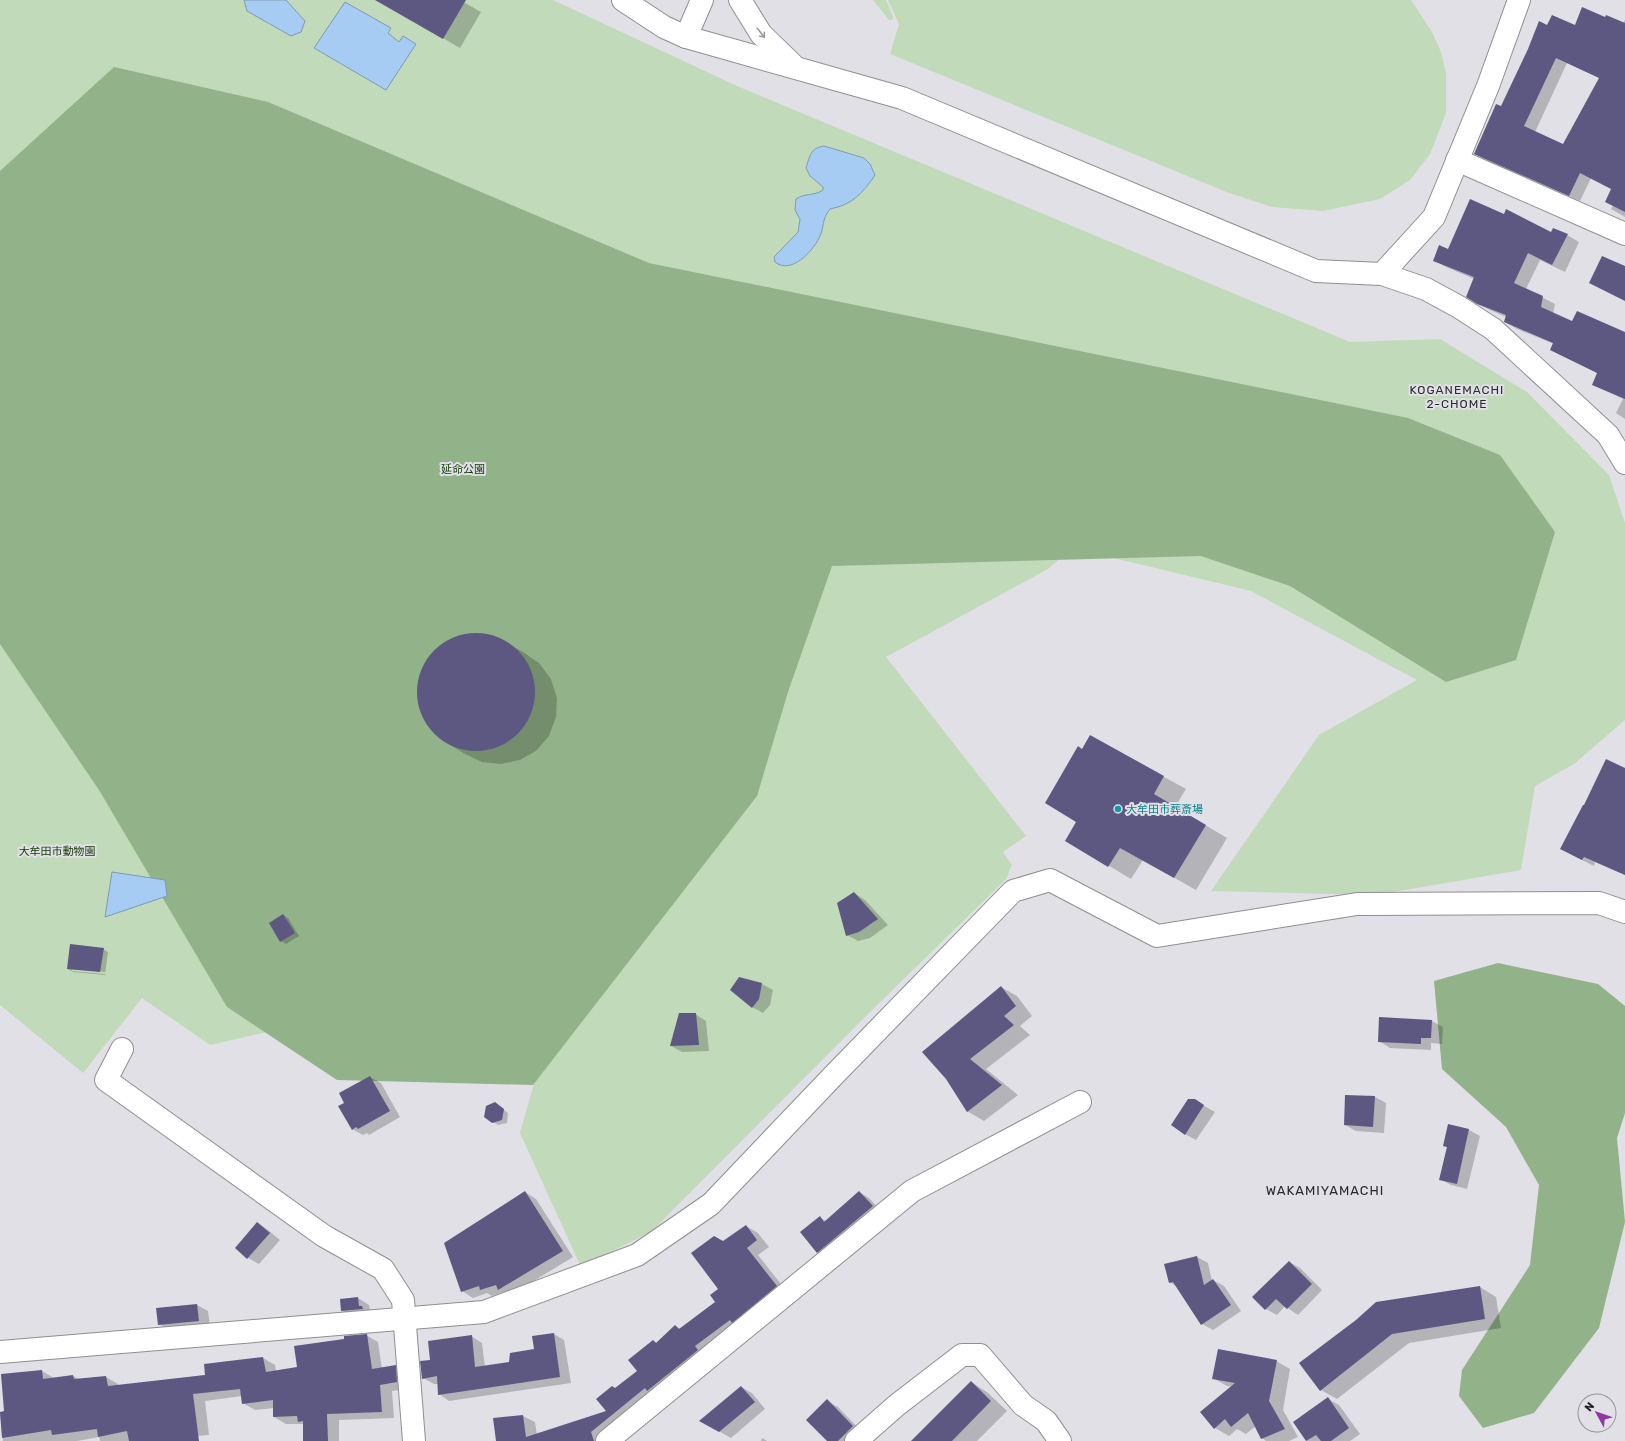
<svg xmlns="http://www.w3.org/2000/svg" width="1625" height="1441" font-family="Rubik,'Noto Sans JP',sans-serif">
<rect width="100%" height="100%" fill="#e1e0e6"/>
<g fill="#c1dab9">
<polygon points="0,0 553,0 737,86 1350,342 1440,339 1527,392 1609,475 1625,523 1625,720 1574,764 1535,786 1521,870 1376,895 1211,891 1319,735 1417,680 1251,591 1072,548 1048,569 886,657 1026,836 1003,852 1012,865 1006,879 868,1014 652,1231 581,1267 520,1133 550,1027 298,1025 210,1045 142,998 83,1073 0,1005"/>
<polygon points="873,0 886,0 893,17 892,20 889,20"/>
<polygon points="888,0 1411,0 1432,32 1441,52 1446,73 1446,113 1430,154 1410,180 1380,199 1323,211 1272,207 1229,193 890,54 899,24"/>
</g>
<g fill="#92b289">
<polygon points="114,67 268,102 649,263 1408,418 1500,455 1555,532 1516,660 1446,682 1290,586 1201,556 832,566 788,692 757,796 533,1085 337,1080 227,1007 99,790 0,644 0,171"/>
<polygon points="1498,963 1598,984 1625,1006 1625,1113 1617,1138 1625,1222 1599,1328 1534,1413 1483,1428 1459,1396 1462,1370 1530,1265 1539,1185 1506,1127 1442,1069 1434,981"/>
</g>
<g fill="#a7ccf3" stroke="#7f99b5">
<polygon points="244,0 286,0 305,21 301,32 291,36 247,11"/>
<polygon points="345,2 391,28 388,33 399,42 403,36 416,44 386,90 314,48"/>
<path d="M824,146l40,12 6,6 5,11c-12,18 -23,30 -45,34 -9,11 -5,18 -11,29 -6,13 -28,37 -44,24l-1,-5 24,-25 2,-13 -5,-9 1,-11c8,-6 19,-3 27,-9v-3l-13,-11 -4,-8c4,-12 4,-20 18,-22z"/>
<polygon points="112,872 165,880 167,896 105,917"/>
</g>
<g fill="#0003" fill-rule="evenodd">
<polygon points="398,0 460,0 481,12 460,48 393,9"/>
<path d="M1606,18l17,5 2,-3v197l-14,-8 2,-4 -1,-16 -21,-11 -11,23 -94,-41 -10,-6 72,-128h27zM1567,63l33,15 -37,67 -28,-13z"/>
<polygon points="1505,215 1551,233 1567,235 1579,242 1565,272 1540,260 1526,289 1555,304 1553,314 1572,323 1625,333 1625,419 1616,413 1623,399 1593,384 1598,373 1551,350 1554,344 1517,329 1505,322 1506,317 1490,310 1477,303 1474,279 1446,267 1434,260"/>
<polygon points="481,634 500,639 523,652 539,663 551,679 557,698 556,717 549,736 536,751 520,760 501,764 482,762 465,754 442,740 429,727 420,710 417,691 421,673 430,656 444,643 462,635"/>
<polygon points="1090,736 1186,789 1175,807 1227,838 1196,890 1143,860 1131,879 1066,840 1077,822 1083,750"/>
<polygon points="1625,769 1625,875 1595,862 1594,866 1572,855"/>
<polygon points="854,893 865,900 888,925 870,938 858,941 847,935"/>
<polygon points="283,915 288,918 299,936 286,944 281,941 270,923"/>
<path d="M103,949l5,3 -3,23 -32,-3 -5,-3zM72,969l33,3v2l-33,-3z"/>
<polygon points="739,978 762,984 773,990 770,1005 763,1013 752,1007"/>
<polygon points="1001,987 1017,996 1032,1016 1020,1026 1030,1035 986,1069 1018,1095 984,1121 967,1111 947,1079"/>
<polygon points="695,1014 706,1021 709,1051 682,1052 671,1046"/>
<polygon points="1432,1021 1443,1027 1442,1044 1431,1043 1431,1050 1390,1048 1379,1041"/>
<polygon points="370,1077 381,1083 400,1117 369,1135 367,1133 363,1135 352,1129 345,1104"/>
<polygon points="1375,1097 1386,1103 1384,1133 1356,1131 1345,1125"/>
<polygon points="1194,1100 1215,1112 1196,1140 1185,1134"/>
<polygon points="495,1103 508,1113 507,1123 498,1125 493,1122"/>
<polygon points="1449,1125 1469,1130 1480,1136 1467,1189 1451,1185 1440,1179 1447,1147 1444,1146"/>
<polygon points="525,1192 536,1199 573,1257 509,1296 503,1292 492,1296 487,1293 473,1298 462,1291"/>
<polygon points="859,1192 869,1198 883,1213 828,1258 818,1252 820,1218 827,1221"/>
<polygon points="258,1223 268,1230 280,1240 259,1264 248,1258"/>
<polygon points="746,1226 758,1233 769,1247 758,1255 788,1293 603,1441 497,1441 494,1419 523,1416 535,1422 537,1435 608,1411 615,1389 638,1371 653,1341 657,1343 675,1326 681,1329 717,1302 724,1242"/>
<polygon points="1197,1257 1208,1263 1212,1281 1213,1280 1224,1286 1241,1311 1213,1330 1202,1324 1177,1287 1170,1282"/>
<polygon points="1289,1262 1300,1268 1322,1290 1298,1315 1285,1306 1277,1315 1266,1309"/>
<polygon points="1480,1287 1496,1297 1501,1328 1409,1343 1337,1399 1321,1390 1301,1364"/>
<polygon points="358,1298 369,1305 370,1311 353,1317 342,1311"/>
<polygon points="197,1305 208,1311 210,1326 170,1330 159,1324 157,1309"/>
<polygon points="554,1334 564,1340 571,1383 449,1401 439,1394 438,1384 434,1384 423,1378 431,1361 471,1336 482,1343 485,1367 510,1363 535,1350"/>
<polygon points="366,1335 378,1342 382,1369 395,1366 407,1373 409,1389 392,1391 394,1418 339,1420 339,1441 304,1441 304,1424 286,1424 274,1417 274,1408 255,1410 243,1403 242,1396 205,1401 209,1435 185,1437 185,1441 100,1441 99,1437 77,1441 3,1441 0,1413 5,1412 42,1371 54,1378 73,1376 80,1380 106,1377 118,1384 118,1386 206,1375 205,1365 263,1358 275,1365 276,1371 298,1368 345,1340"/>
<polygon points="1276,1361 1290,1369 1283,1410 1298,1437 1289,1441 1266,1441 1262,1438 1256,1426 1246,1434 1237,1429 1229,1436 1215,1428 1232,1387 1227,1386 1213,1378"/>
<polygon points="971,1382 987,1392 1007,1411 977,1441 912,1441"/>
<polygon points="741,1387 752,1393 765,1409 731,1438 701,1421"/>
<polygon points="1328,1399 1339,1405 1360,1434 1350,1441 1307,1441 1294,1422"/>
<polygon points="827,1401 838,1407 863,1433 855,1441 829,1441"/>
<polygon points="762,1438 767,1441 761,1441"/>
</g>
<g fill="#5d5882" fill-rule="evenodd">
<polygon points="375,0 466,0 443,39"/>
<path d="M1582,7l23,10 1,-2 19,8v189l-20,-10 6,-13 -31,-16 -11,23 -95,-42 22,-50 5,2 27,-57 11,-28 8,4 5,-10 23,10zM1556,58l43,20 -36,66 -39,-18z"/>
<polygon points="1470,199 1504,214 1506,209 1551,232 1553,228 1568,234 1552,265 1528,253 1514,283 1543,296 1541,307 1572,321 1577,311 1625,332 1625,399 1592,385 1597,373 1550,350 1553,343 1504,322 1506,315 1477,304 1466,297 1474,277 1433,261 1439,245 1448,249"/>
<polygon points="1602,256 1625,266 1625,301 1589,283"/>
<circle cx="476" cy="692" r="59"/>
<polygon points="1090,735 1164,776 1154,794 1206,825 1174,878 1120,848 1108,867 1065,841 1076,822 1045,803 1078,746 1082,749"/>
<polygon points="1606,759 1625,768 1625,875 1584,857 1582,860 1560,849 1583,805 1584,805"/>
<polygon points="854,892 878,919 859,932 846,936 837,903"/>
<polygon points="283,914 295,933 280,942 269,923"/>
<polygon points="70,944 104,948 100,972 67,969"/>
<polygon points="739,977 762,983 759,999 752,1008 730,990"/>
<polygon points="1001,986 1016,1006 1004,1016 1014,1025 970,1059 1002,1085 967,1112 946,1079 922,1052"/>
<polygon points="679,1013 696,1013 699,1045 670,1046"/>
<polygon points="1379,1017 1432,1020 1431,1038 1421,1038 1421,1044 1378,1042"/>
<polygon points="370,1076 390,1111 358,1129 356,1127 352,1130 338,1106 344,1103 339,1093"/>
<polygon points="1345,1095 1375,1096 1373,1127 1344,1125"/>
<polygon points="1188,1099 1195,1099 1204,1105 1185,1135 1171,1125"/>
<polygon points="495,1102 504,1109 502,1120 492,1123 484,1117 486,1106"/>
<polygon points="1448,1124 1469,1129 1457,1184 1439,1180 1447,1147 1443,1146"/>
<polygon points="525,1191 563,1251 498,1290 496,1285 480,1290 479,1286 461,1292 444,1243"/>
<polygon points="859,1191 873,1206 817,1253 800,1232 820,1216 824,1222"/>
<polygon points="257,1222 270,1233 247,1259 235,1248"/>
<polygon points="746,1225 757,1240 747,1248 777,1286 732,1323 730,1320 695,1346 698,1350 647,1391 645,1388 591,1432 594,1441 496,1441 493,1418 523,1415 526,1437 606,1411 596,1399 612,1386 615,1388 637,1371 628,1360 653,1340 656,1343 675,1325 679,1329 715,1302 710,1295 718,1289 691,1253 714,1236 723,1241"/>
<polygon points="1197,1256 1204,1285 1213,1279 1231,1305 1201,1325 1173,1282 1169,1283 1164,1264"/>
<polygon points="1289,1261 1312,1284 1287,1309 1276,1299 1265,1310 1252,1297"/>
<polygon points="1480,1286 1485,1319 1392,1334 1320,1391 1299,1363 1356,1320 1376,1302"/>
<polygon points="358,1297 359,1306 362,1306 363,1309 341,1311 340,1299"/>
<polygon points="197,1304 199,1321 158,1325 156,1308"/>
<polygon points="554,1333 560,1377 438,1395 437,1376 422,1379 420,1361 430,1360 428,1341 472,1335 475,1367 509,1362 510,1353 534,1349 532,1336"/>
<polygon points="367,1334 372,1369 396,1365 397,1382 380,1385 382,1412 327,1414 328,1441 303,1441 303,1421 298,1422 297,1416 273,1417 273,1400 242,1404 240,1389 193,1394 199,1441 129,1441 127,1431 98,1437 97,1429 52,1435 51,1430 2,1438 0,1412 4,1411 1,1374 42,1370 43,1379 73,1375 74,1379 106,1376 108,1386 205,1375 204,1364 263,1357 266,1372 297,1367 294,1346 344,1339 344,1336"/>
<polygon points="1218,1349 1277,1360 1269,1401 1285,1429 1261,1439 1248,1413 1231,1427 1225,1419 1214,1429 1200,1412 1235,1383 1212,1379"/>
<polygon points="971,1381 991,1401 952,1441 911,1441"/>
<polygon points="741,1386 755,1402 719,1432 699,1421"/>
<polygon points="1328,1397 1349,1428 1331,1441 1321,1441 1316,1435 1306,1441 1293,1422"/>
<polygon points="827,1399 853,1426 838,1441 827,1441 806,1420"/>
</g>
<g fill="none" stroke-linecap="round" stroke-linejoin="round">
<g stroke="#8e8e93" stroke-width="24">
<g id="minor">
<polyline points="740,0 761,34 793,65"/>
<polyline points="686,37 902,98 1316,271 1382,274 1426,289 1459,307 1493,329 1608,435 1625,463"/>
<polyline points="1457,160 1625,234"/>
<polyline points="1382,274 1434,217 1488,86 1519,0"/>
<polyline points="122,1049 106,1080 324,1236 383,1269 403,1300 414,1441"/>
<polyline points="0,1352 484,1312 637,1255 711,1204 833,1076 1013,891 1050,880 1157,936 1357,904 1599,903 1625,912"/>
<polyline points="607,1441 912,1191 1080,1102"/>
<polyline points="856,1441 897,1405 962,1355 980,1355 1023,1405 1046,1421 1060,1441"/>
</g>
</g>
<g stroke="#8e8e93" stroke-width="24">
<polyline id="tertiary" points="623,0 664,27 686,37 702,0"/>
</g>
<use href="#minor" stroke="#fff" stroke-width="22"/>
<use href="#tertiary" stroke="#fff" stroke-width="22"/>
</g>
<defs><path id="oneway-shaft" d="M-6 0H5M1.5-3L5.5 0L1.5 3" fill="none" stroke-width="1.6" stroke-linecap="round" stroke-linejoin="round"/></defs>
<use stroke="#9b9b9c" href="#oneway-shaft" transform="translate(761 33) rotate(52)"/>
<circle fill="#0f9aa8" stroke="#e1e0e6" stroke-width="1.5" cx="1118" cy="809" r="4"/>
<g text-anchor="middle" dominant-baseline="central" stroke-width="4" stroke-linejoin="round" paint-order="stroke">
<g font-size="11" fill="#0e3900" stroke="#e1e0e6">
<text x="463" y="469">延命公園</text>
<text x="57" y="851">大牟田市動物園</text>
</g>
<g font-size="11" fill="#0d838f" stroke="#e1e0e6" text-anchor="start">
<text x="1126" y="809">大牟田市葬斎場</text>
</g>
<g font-size="12" letter-spacing="1" fill="#2b2a2f" stroke="#e1e0e6">
<text x="1457" y="390">KOGANEMACHI<tspan x="1457" dy="14">2-CHOME</tspan></text>
</g>
<g font-size="13" letter-spacing="1" fill="#2b2a2f" stroke="#e1e0e6">
<text x="1325" y="1190">WAKAMIYAMACHI</text>
</g>
</g>
<g transform="translate(1597 1413) rotate(310)"><circle r="19" fill="#e1e0e6" stroke="#949498"/>
<path d="M0-3L7 15L0 10L-7 15Z" fill="#9236a0"/>
<text y="-6" font-size="11" font-weight="bold" text-anchor="middle" fill="#212123">N</text>
</g>
</svg>
